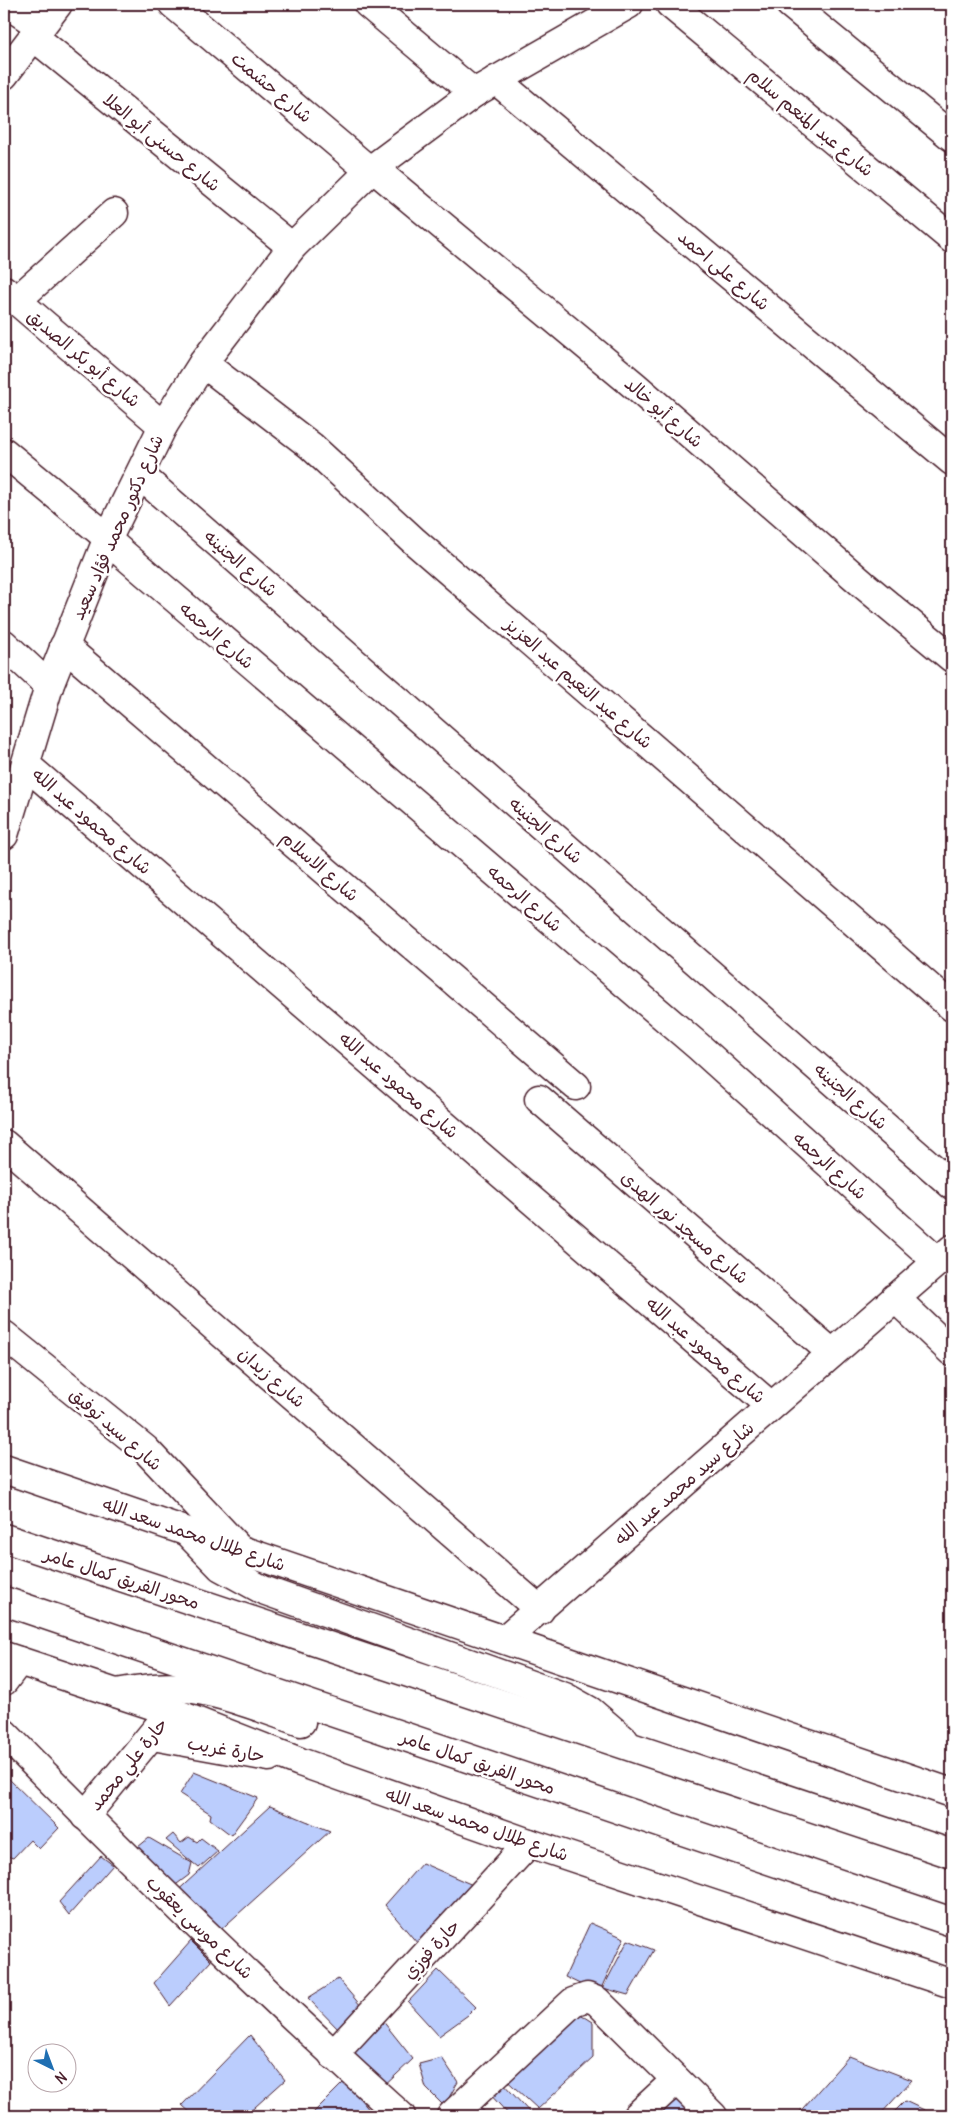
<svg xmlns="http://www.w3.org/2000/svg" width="956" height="2120" font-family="Delius,'Playpen Sans Arabic',sans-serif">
<rect width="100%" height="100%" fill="#fff"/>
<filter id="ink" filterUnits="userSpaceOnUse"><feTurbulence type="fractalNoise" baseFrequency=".02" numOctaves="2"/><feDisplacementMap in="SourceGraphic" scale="10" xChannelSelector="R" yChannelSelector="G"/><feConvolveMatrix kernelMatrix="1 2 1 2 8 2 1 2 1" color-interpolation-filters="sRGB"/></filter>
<g filter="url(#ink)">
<g fill="#bbcdfd" stroke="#4a1f2b">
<polygon points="194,1772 258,1798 231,1835 210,1819 211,1814 180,1794"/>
<polygon points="7,1777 59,1828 39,1849 30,1840 13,1858 4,1855 4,1781"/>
<polygon points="270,1806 330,1831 216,1934 173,1895"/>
<polygon points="173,1834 181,1843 189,1837 197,1842 201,1838 218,1851 199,1868 166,1840"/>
<polygon points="149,1838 192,1863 189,1875 169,1890 127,1856"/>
<polygon points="101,1856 113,1865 69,1915 59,1902"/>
<polygon points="422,1863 475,1886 418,1944 385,1905"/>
<polygon points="590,1923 624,1938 599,1993 565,1977"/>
<polygon points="628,1940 654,1950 628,1995 603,1988"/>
<polygon points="191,1941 211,1961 170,2006 154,1983"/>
<polygon points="438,1970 476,2007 468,2015 439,2036 408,2002"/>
<polygon points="338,1979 367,2013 340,2031 308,1998"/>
<polygon points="574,2010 593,2022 593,2058 538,2109 502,2076"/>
<polygon points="382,2020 413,2059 380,2090 346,2059"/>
<polygon points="250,2035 285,2080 245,2116 194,2116 182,2105"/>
<polygon points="849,2056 912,2080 879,2116 796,2116"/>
<polygon points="442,2058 458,2082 444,2106 426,2088 419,2064"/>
<polygon points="345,2081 371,2112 377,2116 310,2116"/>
<polygon points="501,2081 533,2116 510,2116 488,2092"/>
<polygon points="680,2097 702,2116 658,2116"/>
<polygon points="905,2101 937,2116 890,2116"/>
<polygon points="474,2102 489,2116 459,2116"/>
</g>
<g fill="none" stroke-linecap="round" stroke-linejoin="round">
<g stroke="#4a1f2b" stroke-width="31">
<g id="minor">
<polyline points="7,4 40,26"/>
<polyline points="173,4 370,171"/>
<polyline points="368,4 474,93"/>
<polyline points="670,4 952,239"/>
<polyline points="790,4 952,137"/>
<polyline points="33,36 292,247"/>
<polyline points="4,75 58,4"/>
<polyline points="496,80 952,461"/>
<polyline points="373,168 635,386 865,586 952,658"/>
<polyline points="4,290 163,426"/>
<polyline points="16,301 114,213"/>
<polyline points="203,363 311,446 413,540 952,1007"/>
<polyline points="4,452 108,538"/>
<polyline points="140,475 952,1185"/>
<polyline points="107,540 698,1046 938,1262"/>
<polyline points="4,644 49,686"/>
<polyline points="64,646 576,1086"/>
<polyline points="26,765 771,1406"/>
<polyline points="4,835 49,686 107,540 163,426 203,363 292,247 373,168 474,93 629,4"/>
<polyline points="539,1099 832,1353"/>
<polyline points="4,1144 540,1610"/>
<polyline points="895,1298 952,1352"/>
<polyline points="4,1335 145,1449 242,1552"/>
<polyline points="505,1639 952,1249"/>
<polyline points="4,1681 19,1661"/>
<path d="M4,1733c128,131 261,260 397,383"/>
<polyline points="153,1736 269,1757"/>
<polyline points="85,1816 163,1721"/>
<polyline points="333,2055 529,1843"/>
<polyline points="451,2116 573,2002 587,1997 597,2001 713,2116"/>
<polyline points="637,2116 676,2080"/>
</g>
</g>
<g stroke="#4a1f2b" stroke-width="31">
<g id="secondary">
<polyline points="4,1469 952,1793"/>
<polyline points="4,1656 170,1711 300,1762 529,1843 952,1984"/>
</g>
</g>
<g stroke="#4a1f2b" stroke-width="31">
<g id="motorway">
<polyline points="187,1532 221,1567 263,1590 565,1697 590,1711 624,1740"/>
<polyline points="4,1538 952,1854"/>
<polyline points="4,1601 952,1922"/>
<path d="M116,1693c25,-4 51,-8 77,-4 37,6 73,21 108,33"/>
</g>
</g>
<use href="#minor" stroke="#fff" stroke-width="28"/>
<use href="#secondary" stroke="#fff" stroke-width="28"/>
<use href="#motorway" stroke="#fff" stroke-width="28"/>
</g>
</g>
<g text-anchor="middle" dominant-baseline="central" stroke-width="5" stroke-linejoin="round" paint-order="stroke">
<g font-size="18" fill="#4a1f2b" stroke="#fff">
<text transform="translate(272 87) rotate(40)">شارع حشمت</text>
<text transform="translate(811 122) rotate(40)">شارع عبد المنعم سلام</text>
<text transform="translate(162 142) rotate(39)">شارع حسنى أبو العلا</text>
<text transform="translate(724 270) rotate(40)">شارع على احمد</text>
<text transform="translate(84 358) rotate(40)">شارع أبو بكر الصديق</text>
<text transform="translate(664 412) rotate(41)">شارع أبو خالد</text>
<text transform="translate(117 527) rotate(-66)">شارع دكتور محمد فؤاد سعيد</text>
<text transform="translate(241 563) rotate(41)">شارع الجنينه</text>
<text transform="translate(217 635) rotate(41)">شارع الرحمه</text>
<text transform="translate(579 683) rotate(41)">شارع عبد النعيم عبد العزيز</text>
<text transform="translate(92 821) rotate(41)">شارع محمود عبد الله</text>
<text transform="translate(546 830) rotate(41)">شارع الجنينه</text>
<text transform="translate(320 866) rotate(41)">شارع الاسلام</text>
<text transform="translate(525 898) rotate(41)">شارع الرحمه</text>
<text transform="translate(399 1085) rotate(41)">شارع محمود عبد الله</text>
<text transform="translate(851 1096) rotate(41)">شارع الجنينه</text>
<text transform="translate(830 1165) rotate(42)">شارع الرحمه</text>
<text transform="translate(685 1227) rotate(41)">شارع مسجد نور الهدى</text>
<text transform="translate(706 1350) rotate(41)">شارع محمود عبد الله</text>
<text transform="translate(272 1377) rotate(41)">شارع زيدان</text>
<text transform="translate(116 1429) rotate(41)">شارع سيد توفيق</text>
<text transform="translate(684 1483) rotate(-41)">شارع سيد محمد عبد الله</text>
<text transform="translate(194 1534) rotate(19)">شارع طلال محمد سعد الله</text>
<text transform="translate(122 1578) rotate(18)">محور الفريق كمال عامر</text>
<text transform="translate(226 1749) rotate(10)">حارة غريب</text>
<text transform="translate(478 1762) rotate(19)">محور الفريق كمال عامر</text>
<text transform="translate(128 1764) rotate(-51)">حارة علي محمد</text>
<text transform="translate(477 1824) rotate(19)">شارع طلال محمد سعد الله</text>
<text transform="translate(200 1927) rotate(44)">شارع موسى يعقوب</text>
<text transform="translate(431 1949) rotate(-47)">حارة فوزي</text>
</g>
</g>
<rect width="956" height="2120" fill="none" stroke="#fff" stroke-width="20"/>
<rect x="10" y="10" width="936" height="2100" fill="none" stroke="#4a1f2b" stroke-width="2" filter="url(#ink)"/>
<g transform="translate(52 2068) rotate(138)"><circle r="24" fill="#ffffff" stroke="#b7a5aa"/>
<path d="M0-4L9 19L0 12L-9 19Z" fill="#1f6fb2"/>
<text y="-8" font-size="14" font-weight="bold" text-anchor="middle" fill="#4a1f2b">N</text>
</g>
</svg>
